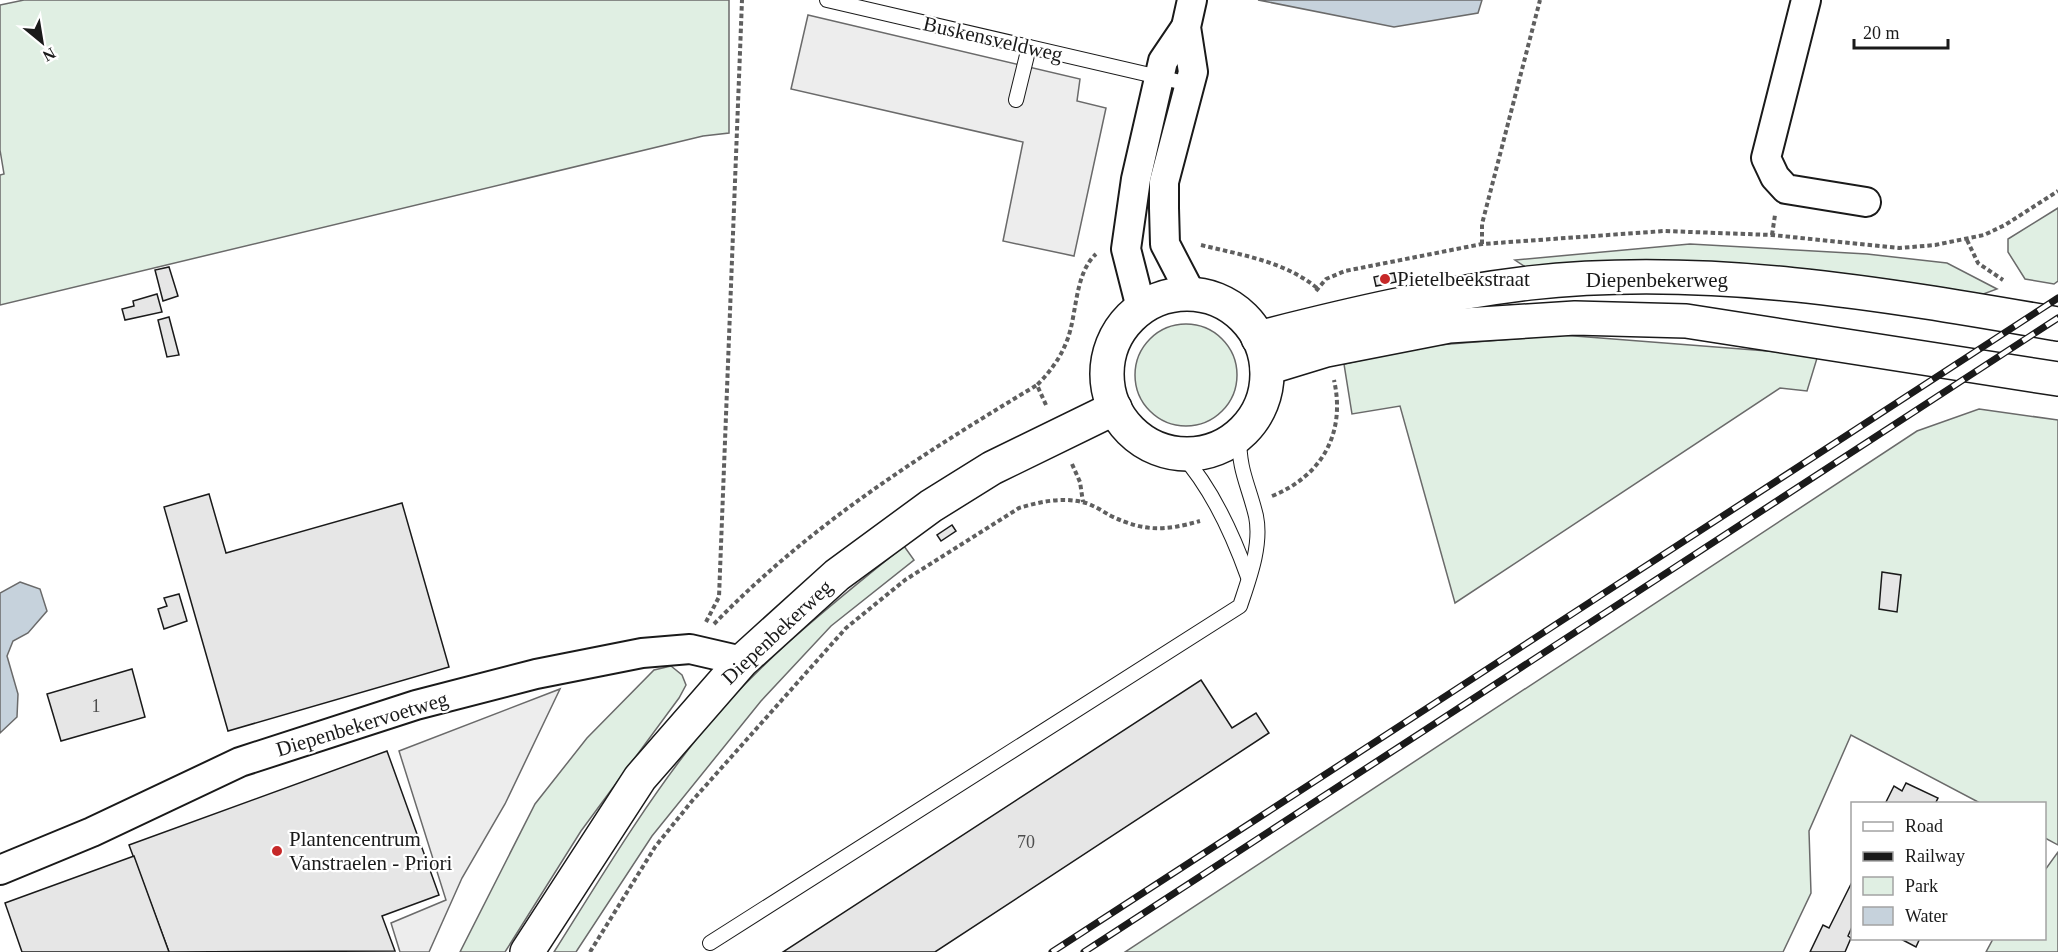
<svg xmlns="http://www.w3.org/2000/svg" width="2058" height="952" font-family="'Times New Roman',serif">
<rect width="100%" height="100%" fill="#fff"/>
<g fill="#e0efe3" stroke="#6a6a6a" stroke-width="1.5">
<polygon points="24,0 729,0 729,133 703,136 0,305 0,175 4,174 0,150 0,5"/>
<polygon points="2058,208 2058,281 2054,284 2025,279 2008,252 2008,239"/>
<polygon points="1690,244 1867,254 1947,263 1997,289 1970,299 1527,268 1515,260"/>
<circle cx="1186" cy="375" r="51"/>
<polygon points="1562,335 1818,355 1807,391 1780,388 1455,603 1400,406 1352,414 1344,364 1425,346"/>
<polygon points="1979,409 2058,420 2058,845 2045,838 2044,804 1980,803 1851,735 1809,831 1811,893 1783,952 1125,952 1917,431"/>
<path d="M904,546l10,14 -83,66 -70,75 -109,135 -76,116h-22c46,-73 90,-147 144,-215 59,-74 133,-132 206,-191z"/>
<polygon points="671,666 682,675 686,685 679,698 581,831 505,952 460,952 535,804 587,738 654,670"/>
<polygon points="2058,852 2058,952 1986,952 1993,939 2044,938 2045,870"/>
</g>
<g fill="#ededed" stroke="#6a6a6a" stroke-width="1.5">
<polygon points="808,15 1080,79 1077,101 1106,108 1074,256 1003,241 1023,142 791,89"/>
<polygon points="560,689 505,804 462,878 429,952 400,952 391,923 446,900 399,751"/>
</g>
<g fill="#c6d2dc" stroke="#6a6a6a" stroke-width="1.5">
<polygon points="1258,0 1482,0 1478,13 1394,27"/>
<polygon points="20,582 40,589 47,611 28,633 13,641 7,656 18,694 17,717 0,733 0,593"/>
</g>
<g fill="#e6e6e6" stroke="#1a1a1a" stroke-width="1.5">
<polygon points="169,267 178,296 163,301 155,270"/>
<polygon points="1394,273 1396,282 1376,286 1374,277"/>
<polygon points="157,294 162,312 125,320 122,309 134,306 133,301"/>
<polygon points="169,317 179,355 167,357 158,320"/>
<polygon points="209,494 226,553 402,503 449,667 228,731 164,507"/>
<polygon points="952,525 956,531 941,541 937,535"/>
<polygon points="1882,572 1901,575 1897,612 1879,609"/>
<polygon points="179,594 187,621 164,629 158,609 167,606 164,598"/>
<polygon points="132,669 145,717 61,741 47,694"/>
<polygon points="1201,680 1232,728 1256,713 1269,733 935,952 783,952"/>
<polygon points="387,751 439,895 382,916 395,951 169,952 129,845"/>
<polygon points="1906,783 1938,798 1935,804 1885,804 1894,786 1902,791"/>
<polygon points="134,856 169,952 22,952 5,903"/>
<polygon points="1852,882 1852,927 1848,936 1851,938 1845,952 1810,952 1823,925 1829,928"/>
<polygon points="1899,938 1920,938 1916,947"/>
</g>
<g fill="none" stroke-linecap="round" stroke-linejoin="round">
<g stroke="#1a1a1a" stroke-width="16">
<g id="service">
<polyline points="827,0 1189,84"/>
<polyline points="1016,100 1029,47"/>
<path d="M1181,454c30,33 52,81 67,123"/>
<path d="M710,943l530,-337c9,-27 22,-61 16,-90 -8,-33 -17,-44 -17,-81"/>
</g>
</g>
<g stroke="#1a1a1a" stroke-width="32">
<g id="minor">
<polyline points="1806,0 1766,158 1775,177 1786,189 1866,202"/>
<polyline points="1191,294 1165,244 1164,208 1164,182 1193,72 1186,27 1192,0"/>
<polyline points="1141,308 1126,249 1136,179 1163,61 1186,27"/>
<polyline points="0,870 92,832 240,762 416,705 536,674 642,653 690,649 742,661"/>
</g>
</g>
<g stroke="#1a1a1a" stroke-width="36">
<g id="secondary">
<circle cx="1187" cy="374" r="80"/>
<path d="M1258,338c90,-23 179,-44 271,-55 177,-20 355,11 529,41"/>
<polyline points="1267,368 1326,350 1449,326 1575,318 1686,321 2058,379"/>
<polyline points="527,952 640,778 742,661 837,575 931,506 992,468 1115,408"/>
</g>
</g>
<g stroke="#5f5f5f" stroke-width="4" stroke-dasharray="4.5 3" stroke-linecap="butt">
<polyline points="1772,235 1775,215"/>
<polyline points="1967,240 1978,263 2003,280"/>
<polyline points="1482,244 1482,224 1540,0"/>
<path d="M1201,245c40,10 83,16 116,43"/>
<polyline points="1316,291 1326,279 1345,271 1482,244 1664,231 1772,235 1899,248 1935,245 1984,235 2005,225 2058,191"/>
<path d="M1046,405l-9,-20c14,-14 24,-28 31,-47 9,-26 7,-65 28,-84"/>
<polyline points="1072,464 1080,482 1083,502"/>
<path d="M1272,496c50,-20 74,-63 62,-116"/>
<polyline points="706,622 719,597 742,0"/>
<path d="M714,624c96,-99 205,-168 323,-239"/>
<path d="M590,952l65,-105 37,-46 154,-173 59,-48 114,-72c20,-6 42,-11 63,-6 10,2 20,9 29,14 34,16 54,15 89,5"/>
</g>
<use href="#service" stroke="#fff" stroke-width="14"/>
<use href="#minor" stroke="#fff" stroke-width="28"/>
<use href="#secondary" stroke="#fff" stroke-width="33"/>
<g stroke="#1a1a1a" stroke-width="7">
<g id="rail">
<polyline points="1052,952 2058,298"/>
<polyline points="1084,952 2058,318"/>
</g>
</g>
<use href="#rail" stroke="#fff" stroke-width="4.5" stroke-dasharray="14" stroke-linecap="butt"/>
</g>
<g fill="#c62828" stroke="#fff" stroke-width="2">
<circle cx="1385" cy="279" r="6"/>
<circle cx="277" cy="851" r="6"/>
</g>
<g text-anchor="middle" dominant-baseline="central" stroke-width="4.5" stroke-linejoin="round" paint-order="stroke">
<g font-size="18" fill="#4d4d4d">
<text x="96" y="706">1</text>
<text x="1026" y="842">70</text>
</g>
<g font-size="21" fill="#1a1a1a" stroke="#fff">
<text transform="translate(993 39) rotate(13)">Buskensveldweg</text>
<text x="1657" y="280">Diepenbekerweg</text>
<text transform="translate(777 632) rotate(-43)">Diepenbekerweg</text>
<text transform="translate(362 724) rotate(-17)">Diepenbekervoetweg</text>
</g>
<g font-size="21" fill="#1a1a1a" stroke="#fff" text-anchor="start">
<text x="1397" y="279">Pietelbeekstraat</text>
<text x="289" y="839">Plantencentrum<tspan x="289" dy="24">Vanstraelen - Priori</tspan></text>
</g>
</g>
<rect x="1851" y="802" width="195" height="138" fill="#ffffff" stroke="#a3a3a3" stroke-width="1.5"/>
<rect x="1863" y="822" width="30" height="9" fill="#ffffff" stroke="#a3a3a3" stroke-width="1.5"/>
<text x="1905" y="832" font-size="18" fill="#1a1a1a">Road</text>
<rect x="1863" y="852" width="30" height="9" fill="#1a1a1a" stroke="#a3a3a3" stroke-width="1.5"/>
<text x="1905" y="862" font-size="18" fill="#1a1a1a">Railway</text>
<rect x="1863" y="877" width="30" height="18" fill="#e0efe3" stroke="#a3a3a3" stroke-width="1.5"/>
<text x="1905" y="892" font-size="18" fill="#1a1a1a">Park</text>
<rect x="1863" y="907" width="30" height="18" fill="#c6d2dc" stroke="#a3a3a3" stroke-width="1.5"/>
<text x="1905" y="922" font-size="18" fill="#1a1a1a">Water</text>
<g transform="translate(42 42) rotate(150)" stroke="#ffffff" stroke-width="4.5" paint-order="stroke">
<path d="M0-4.5L10 22L0 15L-10 22Z" fill="#1a1a1a"/>
<text y="-9" font-size="16" font-weight="bold" text-anchor="middle" fill="#1a1a1a">N</text>
</g>
<path d="M1854 39v9h94v-9" fill="none" stroke="#1a1a1a" stroke-width="3"/>
<text x="1863" y="39" font-size="18" fill="#1a1a1a" stroke="#ffffff" stroke-width="4.5" paint-order="stroke">20 m</text>
</svg>
